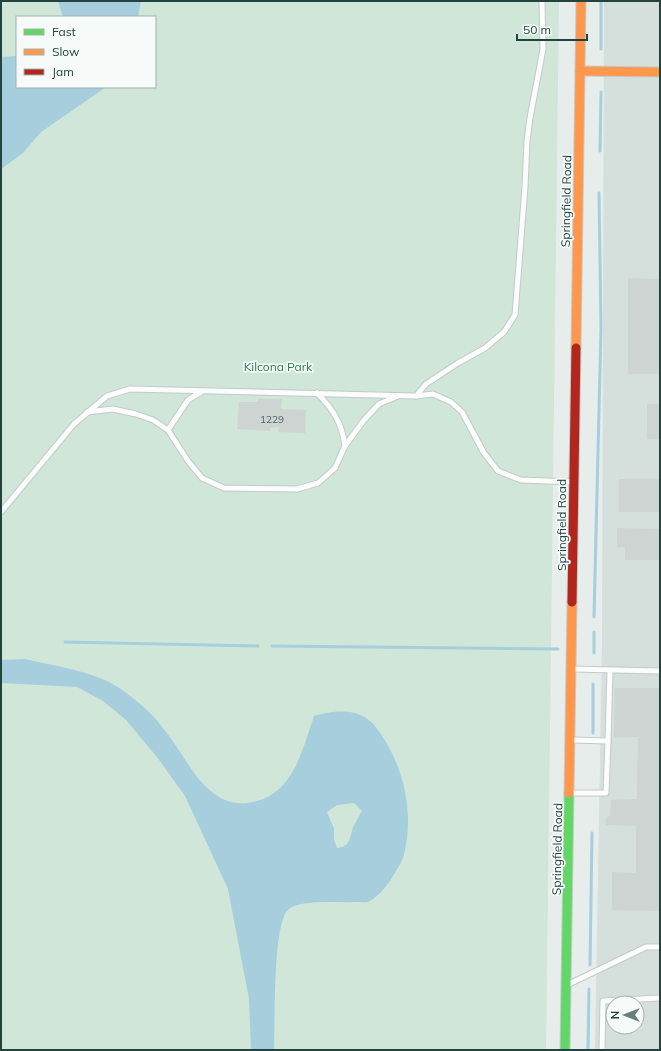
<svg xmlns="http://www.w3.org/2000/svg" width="661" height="1051" font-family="Mulish,sans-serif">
<rect width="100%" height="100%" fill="#e7edeb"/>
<path fill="#d5dfdb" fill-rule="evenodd" d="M604,1h56v1049h-65l7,-406zM613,1003h24v24h-24z"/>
<path fill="#d0e6d9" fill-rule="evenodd" d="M1,1h558l-13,1049h-545zM17,17h138v70h-138z"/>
<g fill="#a6cedd" fill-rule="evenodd">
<polygon points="58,1 141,1 138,17 63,17"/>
<polygon points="17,56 17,87 106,87 41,132 23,153 1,169 1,57"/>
<path d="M25,659c33,8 73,12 100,33 15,11 30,24 41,40 23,29 42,80 87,70 40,-8 49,-51 61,-86 21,-6 46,-9 61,10 28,36 41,87 28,132 -2,6 -7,12 -10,18 -4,8 -17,23 -25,26 -3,1 -9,0 -12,0 -16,1 -61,-4 -70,10 -13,20 -11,110 -12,138h-23l-2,-51 -21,-110 -43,-93 -28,-39 -31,-37 -23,-19 -26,-14 -76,-4v-23zM354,803l8,8c-3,5 -5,9 -8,14 -5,12 -2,21 -17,23l-3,-8v-11l-7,-17 10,-7z"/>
</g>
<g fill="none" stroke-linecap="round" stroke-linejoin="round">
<g stroke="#a6cedd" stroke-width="3">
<polyline points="601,49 601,1"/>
<polyline points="600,151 601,92"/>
<polyline points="594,617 601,328 599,193"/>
<polyline points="65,642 258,646"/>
<polyline points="272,646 558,649"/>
<polyline points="594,653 594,632"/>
<polyline points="593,733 593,684"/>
<polyline points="590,965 592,833"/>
<polyline points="588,1050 589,989"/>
</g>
</g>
<g fill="#ced4d2">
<polygon points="628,278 659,279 660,374 628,374"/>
<polygon points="258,399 282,399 281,409 306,410 305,433 278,432 279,427 271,428 270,431 237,429 239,402 258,402"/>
<rect x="647" y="404" width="13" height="35"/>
<rect x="619" y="479" width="41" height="33"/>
<polygon points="617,528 659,529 659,560 625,560 625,547 617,547"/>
<polygon points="615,688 660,688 660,911 612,910 612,872 636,873 636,826 606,825 606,817 610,816 611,800 637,799 638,737 614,737"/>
</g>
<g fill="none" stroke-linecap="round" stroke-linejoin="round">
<g stroke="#c4cac8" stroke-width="7">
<g id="lane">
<path d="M317,393c16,16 25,30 28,53"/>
<polyline points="416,396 426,384 458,363 485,348 504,332 515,315 525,187 527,141 530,118 543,49 542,1"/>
<polyline points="87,412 113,409 136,414 153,420 168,430 188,461 202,478 224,488 297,489 318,483 335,468 345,446 364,420 379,404 398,396"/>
<polyline points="168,430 188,400 201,392"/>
<polyline points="1,512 74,424 107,396 130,389 416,396 433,394 451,402 462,412 484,453 498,471 521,480 572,482"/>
<polyline points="572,669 660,671"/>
<polyline points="608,741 610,670"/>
<polyline points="570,793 606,793 608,741 572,740"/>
<polyline points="567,985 646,947 660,947"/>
<polyline points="602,1050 603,1001 660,998"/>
</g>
</g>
<g stroke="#c3cbc9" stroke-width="11">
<polyline id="fast" points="565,1050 569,793"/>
</g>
<g stroke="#c3cbc9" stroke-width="11">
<g id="slow">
<polyline points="580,71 660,72"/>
<polyline points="576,348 581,1"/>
<polyline points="569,793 572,602"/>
</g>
</g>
<g stroke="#c3cbc9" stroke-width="11">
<polyline id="jam" points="572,602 576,348"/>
</g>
<use href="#lane" stroke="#fbfcfc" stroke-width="5"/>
<use href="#fast" stroke="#63d668" stroke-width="9"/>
<use href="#slow" stroke="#ff974d" stroke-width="9"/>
<use href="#jam" stroke="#b3261e" stroke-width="9"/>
</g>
<g text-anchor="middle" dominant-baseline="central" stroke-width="3.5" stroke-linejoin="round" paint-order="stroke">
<g font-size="10" fill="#4e6864">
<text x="272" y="419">1229</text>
</g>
<g font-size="12" fill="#22433e" stroke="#f6fbf9">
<text transform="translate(566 201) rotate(-89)">Springfield Road</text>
<text transform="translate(561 525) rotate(-90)">Springfield Road</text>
<text transform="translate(557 849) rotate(-89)">Springfield Road</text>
</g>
<g font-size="12" fill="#2a7c54" stroke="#f6fbf9">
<text x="278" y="366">Kilcona Park</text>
</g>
</g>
<rect width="661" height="1051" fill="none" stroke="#22433e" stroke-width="4"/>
<rect x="16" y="16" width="140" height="72" fill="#f6fbf9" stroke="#a1b1ae"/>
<rect x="24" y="29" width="20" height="6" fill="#63d668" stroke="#a1b1ae"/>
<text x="52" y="36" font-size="12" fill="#22433e">Fast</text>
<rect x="24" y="49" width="20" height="6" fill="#ff974d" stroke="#a1b1ae"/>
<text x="52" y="56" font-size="12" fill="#22433e">Slow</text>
<rect x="24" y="69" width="20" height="6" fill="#b3261e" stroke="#a1b1ae"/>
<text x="52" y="76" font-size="12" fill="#22433e">Jam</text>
<g transform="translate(625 1015) rotate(270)"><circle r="19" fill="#f6fbf9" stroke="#a1b1ae"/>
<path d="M0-3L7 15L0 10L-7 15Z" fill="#677e7b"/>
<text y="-6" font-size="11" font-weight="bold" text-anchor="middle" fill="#22433e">N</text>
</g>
<path d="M517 34v6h70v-6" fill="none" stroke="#22433e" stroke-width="2"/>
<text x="523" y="34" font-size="12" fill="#22433e" stroke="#f6fbf9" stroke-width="3" paint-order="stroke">50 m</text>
</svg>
